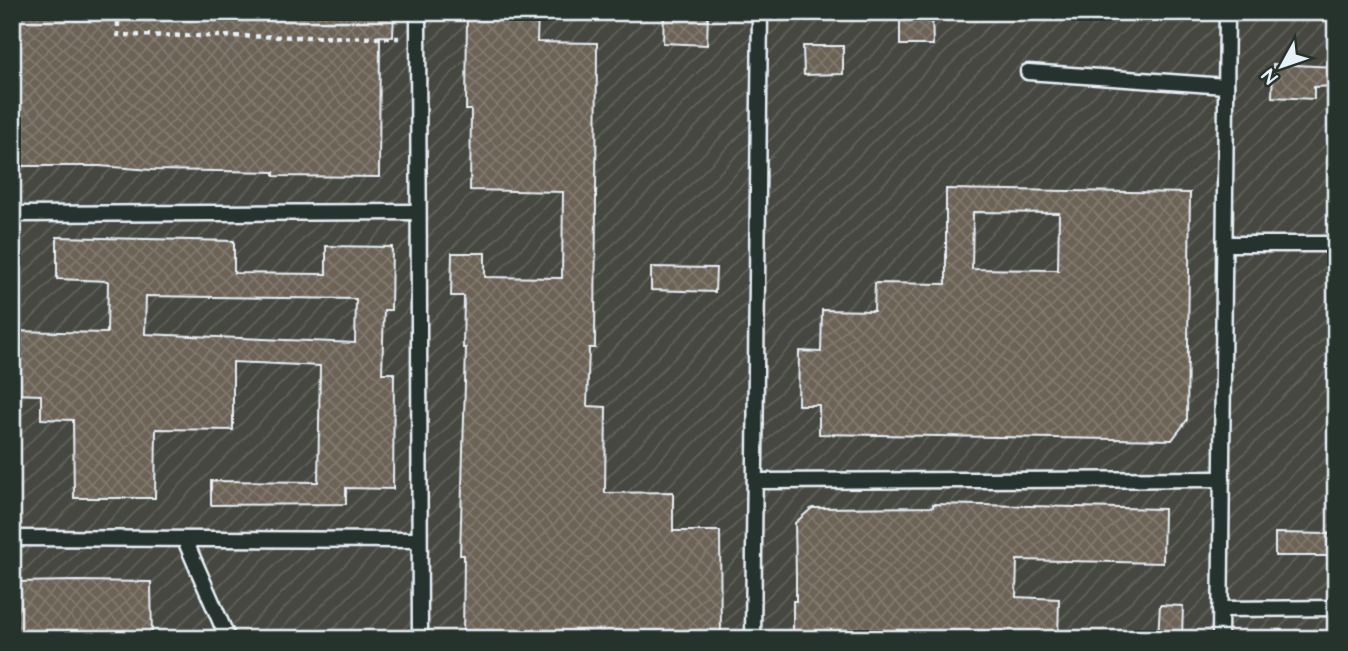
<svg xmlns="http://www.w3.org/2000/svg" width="1348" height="651" font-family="'Architects Daughter',sans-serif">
<defs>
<pattern id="industrial-furrows" width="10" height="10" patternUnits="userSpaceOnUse" patternTransform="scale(1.75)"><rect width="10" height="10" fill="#45473f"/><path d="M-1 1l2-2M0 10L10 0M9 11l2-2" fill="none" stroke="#60625c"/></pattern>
<pattern id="building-cross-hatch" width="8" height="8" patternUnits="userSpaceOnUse" patternTransform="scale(1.75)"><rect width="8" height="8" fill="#6c6256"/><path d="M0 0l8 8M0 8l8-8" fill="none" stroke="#81796f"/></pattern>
</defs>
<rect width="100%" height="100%" fill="#343c35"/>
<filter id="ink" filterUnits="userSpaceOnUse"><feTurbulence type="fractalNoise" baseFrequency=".0143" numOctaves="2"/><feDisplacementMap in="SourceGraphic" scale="14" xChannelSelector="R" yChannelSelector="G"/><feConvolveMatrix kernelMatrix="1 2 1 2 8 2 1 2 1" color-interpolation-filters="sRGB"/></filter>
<g filter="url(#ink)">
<rect fill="url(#industrial-furrows)" x="12" y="12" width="1324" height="627"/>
<g fill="url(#building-cross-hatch)" stroke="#e8f1f8" stroke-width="2" fill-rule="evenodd">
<polygon points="12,12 394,12 393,37 380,36 379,177 274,176 274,172 152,170 99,166 12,166"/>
<polygon points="467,12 538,12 537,42 597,43 595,348 589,348 587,406 606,407 605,493 673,492 673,531 720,531 721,639 463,639 464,555 460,555 466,348 463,348 464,296 451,296 452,253 485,253 485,277 562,278 563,192 470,190 471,110 466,110"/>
<polygon points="664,12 708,12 707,45 663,43"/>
<polygon points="900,12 932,12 933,45 900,45"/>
<polygon points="803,46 843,46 843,74 804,75"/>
<polygon points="1273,64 1336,67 1336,86 1314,87 1314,99 1272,97"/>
<path d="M946,189l244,4 -3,227 -15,20 -353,-6v-29h-21l1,-54 22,1 1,-42 52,1 1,-28 71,1zM973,212l86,1 -1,57 -86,-1z"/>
<path d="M57,237l177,4v32l92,1v-28l66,1 -1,63h-7l-2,63h12l-1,116 -47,-1v16l-135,1v-24l107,1 2,-116 -87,-4v68l-77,-1 -1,69h-81l-1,-78 -32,-1v-24l-29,-1v-63l95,2 1,-52 -51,-2zM146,296l210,3 -1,44 -210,-9z"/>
<polygon points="651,267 716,268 715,292 651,290"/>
<polygon points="933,504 1164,509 1163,563 1017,560 1016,597 1059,599 1058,639 930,639 931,635 793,635 793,601 796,601 796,575 795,523 812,508 933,507"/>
<polygon points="1275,533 1330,534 1329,556 1275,556"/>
<polygon points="77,581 151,582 152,639 12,639 12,582"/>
<polygon points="1160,605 1183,606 1182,638 1158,637"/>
</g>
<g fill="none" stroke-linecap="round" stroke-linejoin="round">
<g stroke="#e8f1f8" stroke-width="19">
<g id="service">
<polyline points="418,12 420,639"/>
<polyline points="1028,72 1226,86"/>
<polyline points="12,214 418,212"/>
<polyline points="1225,244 1336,244"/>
<polyline points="756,481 1222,479"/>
<polyline points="12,538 419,540"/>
<polyline points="185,540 228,639"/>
<polyline points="1220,609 1336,608"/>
<polyline points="753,639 760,12"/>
<polyline points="1220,639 1227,12"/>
</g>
</g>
<polyline stroke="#e8f1f8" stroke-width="4.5" stroke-dasharray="5 5" stroke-linecap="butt" points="118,12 118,35 399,38"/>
<use href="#service" stroke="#26332d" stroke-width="14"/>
</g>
</g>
<rect width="1348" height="651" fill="none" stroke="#26332d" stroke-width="42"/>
<rect x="21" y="21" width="1306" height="609" fill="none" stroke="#e8f1f8" stroke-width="2.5" filter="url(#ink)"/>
<g transform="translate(1282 66) rotate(230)" stroke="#26332d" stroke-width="5" paint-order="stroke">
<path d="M0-5L12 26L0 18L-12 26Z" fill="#e8f1f8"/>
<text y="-10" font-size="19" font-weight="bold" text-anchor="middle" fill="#e8f1f8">N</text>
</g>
</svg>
